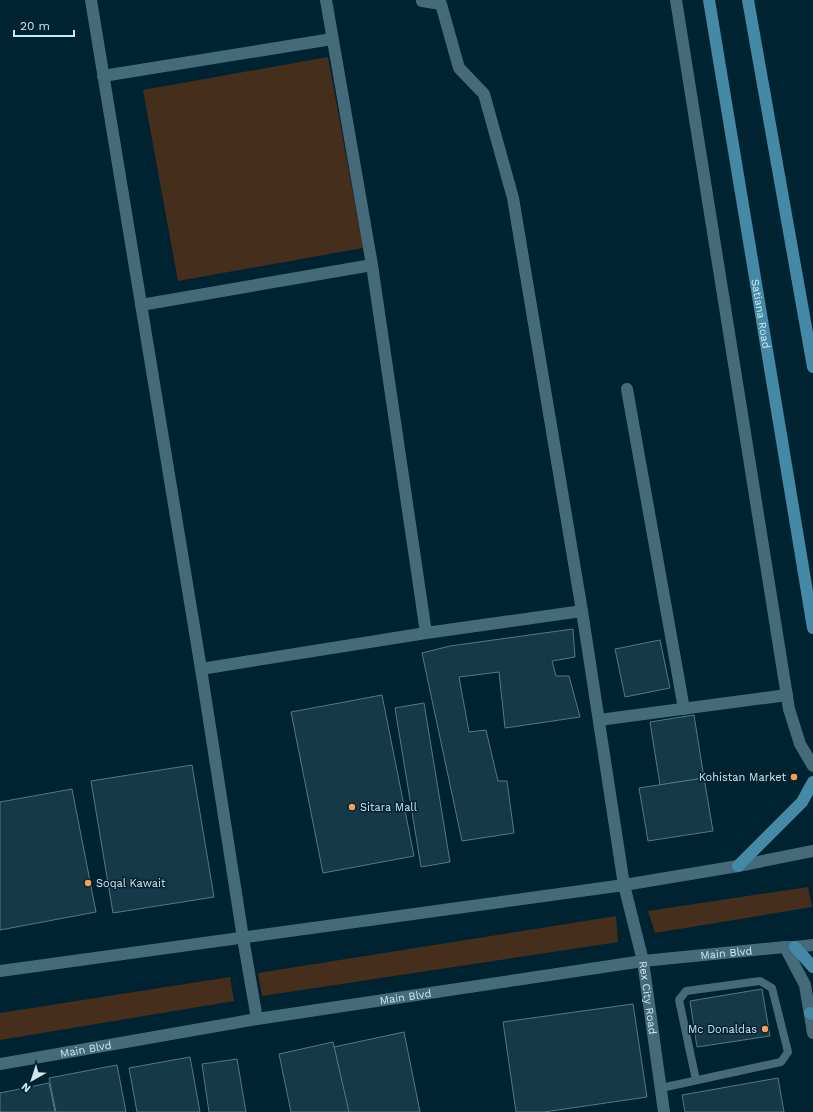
<svg xmlns="http://www.w3.org/2000/svg" width="813" height="1112" font-family="'Work Sans',sans-serif">
<rect width="100%" height="100%" fill="#002331"/>
<g fill="#462e1c">
<polygon points="328,57 363,248 178,281 143,90"/>
<polygon points="808,887 812,907 655,933 648,911"/>
<polygon points="616,916 618,942 262,996 258,973"/>
<polygon points="230,977 234,1001 0,1040 0,1013"/>
</g>
<g fill="#153948" stroke="#547889">
<polygon points="573,629 575,657 552,661 556,676 569,676 580,717 505,728 499,672 459,677 469,732 486,730 498,781 507,781 514,833 462,841 422,653 450,646"/>
<polygon points="660,640 670,688 625,697 615,649"/>
<polygon points="382,695 414,856 323,873 291,712"/>
<polygon points="424,703 450,862 421,867 395,708"/>
<polygon points="694,715 704,778 660,785 650,722"/>
<polygon points="192,765 214,897 113,913 91,781"/>
<polygon points="704,778 713,831 648,841 639,788"/>
<polygon points="72,789 96,912 0,930 0,802"/>
<polygon points="762,989 770,1036 697,1047 690,1001"/>
<polygon points="633,1004 647,1097 544,1112 516,1112 503,1022"/>
<polygon points="404,1032 420,1112 348,1112 334,1047"/>
<polygon points="333,1042 349,1112 291,1112 279,1054"/>
<polygon points="190,1057 200,1112 137,1112 129,1068"/>
<polygon points="237,1059 246,1112 209,1112 202,1064"/>
<polygon points="117,1065 126,1112 56,1112 49,1078"/>
<polygon points="778,1078 784,1112 685,1112 682,1095"/>
<polygon points="49,1083 55,1112 0,1112 0,1093"/>
</g>
<g fill="none" stroke-linecap="round" stroke-linejoin="round">
<polyline stroke="#456a7a" stroke-width="8" points="661,1088 781,1062 788,1052 772,988 760,981 686,991 679,1000 696,1080"/>
<g stroke="#456a7a" stroke-width="12">
<polyline points="91,0 201,669 243,938 257,1019"/>
<polyline points="326,0 372,265 426,633"/>
<path id="s1" d="M422,0v1l19,3 18,64 25,26 29,104 69,413 42,274 19,76 21,151"/>
<polyline points="676,0 789,709 800,744 813,766"/>
<polyline points="103,76 332,39"/>
<polyline points="141,305 372,265"/>
<polyline points="627,389 684,709"/>
<polyline points="201,669 426,633 582,611"/>
<polyline points="599,720 787,695"/>
<polyline points="785,947 805,985 813,1033"/>
</g>
<g stroke="#456a7a" stroke-width="12">
<polyline points="0,971 624,885 738,866 813,851"/>
<path id="s2" d="M0,1064l257,-45 386,-58 142,-14h10l18,-2"/>
</g>
<g stroke="#448aa6" stroke-width="12">
<path id="s3" d="M709,0l104,628"/>
<polyline points="748,0 813,367"/>
<polyline points="738,866 802,802 813,782"/>
<polyline points="795,947 813,967"/>
<polyline points="810,1013 813,1014"/>
</g>
</g>
<g fill="#fb9e50" stroke="#002331" stroke-width="1.5">
<circle cx="794" cy="777" r="4"/>
<circle cx="352" cy="807" r="4"/>
<circle cx="88" cy="883" r="4"/>
<circle cx="765" cy="1029" r="4"/>
</g>
<g text-anchor="middle" dominant-baseline="central" stroke-width="3" stroke-linejoin="round" paint-order="stroke">
<g font-size="11" fill="#d2e6ef" stroke="#002331">
<text stroke="none"><textPath href="#s3" startOffset="318">Satiana Road</textPath></text>
<text stroke="none"><textPath href="#s2" startOffset="735">Main Blvd</textPath></text>
<text stroke="none"><textPath href="#s2" startOffset="411">Main Blvd</textPath></text>
<text stroke="none"><textPath href="#s1" startOffset="1042">Rex City Road</textPath></text>
<text stroke="none"><textPath href="#s2" startOffset="87">Main Blvd</textPath></text>
</g>
<g font-size="11" fill="#d2e6ef" stroke="#002331" text-anchor="end">
<text x="786" y="777">Kohistan Market</text>
<text x="360" y="807" text-anchor="start">Sitara Mall</text>
<text x="96" y="883" text-anchor="start">Soqal Kawait</text>
<text x="757" y="1029">Mc Donaldas</text>
</g>
</g>
<g transform="translate(32 1080) rotate(219)" stroke="#002331" stroke-width="3" paint-order="stroke">
<path d="M0-3L7 15L0 10L-7 15Z" fill="#d2e6ef"/>
<text y="-6" font-size="11" font-weight="bold" text-anchor="middle" fill="#d2e6ef">N</text>
</g>
<path d="M14 30v6h60v-6" fill="none" stroke="#d2e6ef" stroke-width="2"/>
<text x="20" y="30" font-size="12" fill="#d2e6ef" stroke="#002331" stroke-width="3" paint-order="stroke">20 m</text>
</svg>
